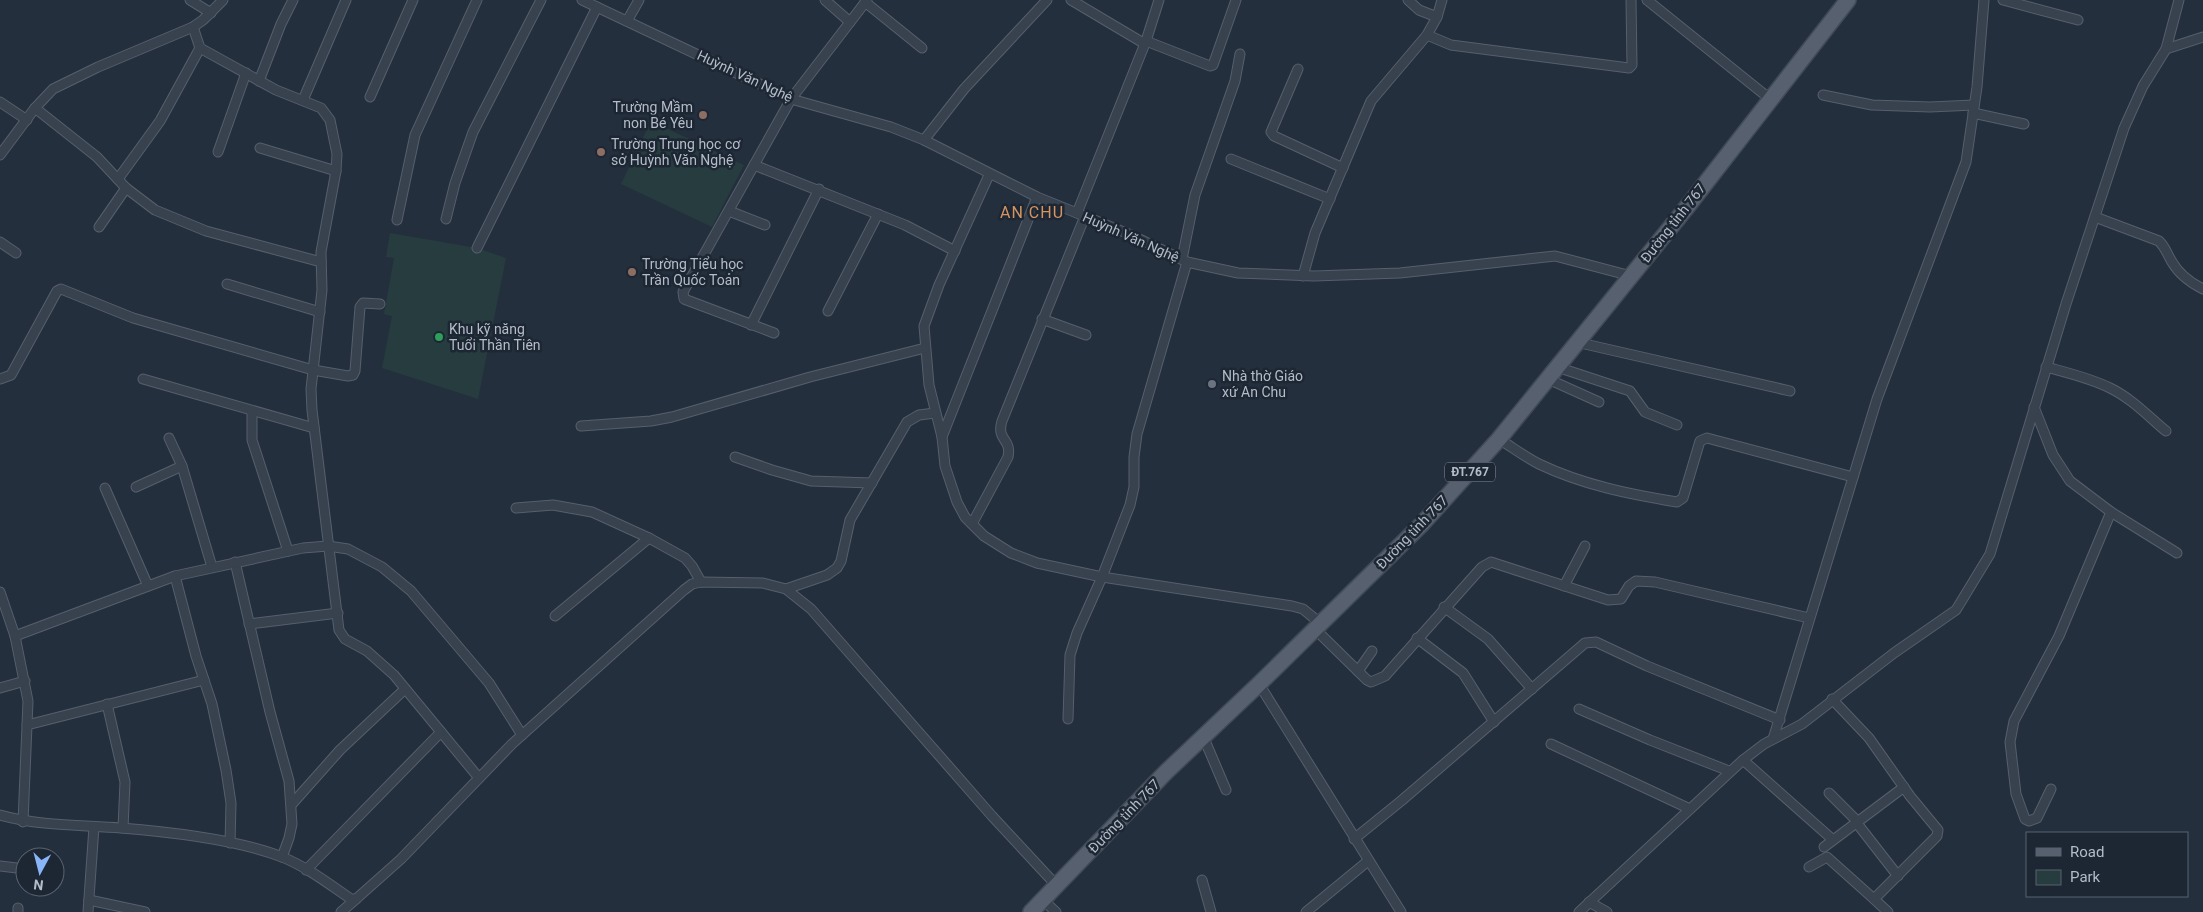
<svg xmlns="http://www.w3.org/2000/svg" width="2203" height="912" font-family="Roboto,sans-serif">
<rect width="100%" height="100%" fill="#242f3e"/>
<g fill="#263c3f">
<polygon points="651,121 744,165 712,227 621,184"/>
<polygon points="390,233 477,248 506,258 478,399 382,368 392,316 384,314 394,258 386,257"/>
</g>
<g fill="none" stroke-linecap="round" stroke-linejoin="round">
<g stroke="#565f6c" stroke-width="11">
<g id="street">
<polyline points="190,0 211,13"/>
<polyline points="582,0 791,99 891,127 924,140 1037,197 1129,234 1187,262 1238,273 1314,276 1400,273 1555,256 1631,276"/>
<polyline points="825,0 850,22"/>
<polyline points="1071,0 1145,44"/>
<polyline points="1408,0 1419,10 1437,17"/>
<polyline points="1647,0 1770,99"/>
<polyline points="2003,0 2078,20"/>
<polyline points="865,2 922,48"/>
<polyline points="627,21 639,0"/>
<polyline points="193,27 200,48 276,90 321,108 330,120 337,154 336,171 321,252 322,290 311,389 312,410 339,630 345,639 367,651 394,675 479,778"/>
<polyline points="1427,35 1451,45 1629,68 1632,65 1631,0"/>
<polyline points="1146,41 1210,66 1213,65 1236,0"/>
<polyline points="2166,49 2179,0"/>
<polyline points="1298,69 1271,132 1274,136 1343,168"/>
<polyline points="259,81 281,24 293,0"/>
<polyline points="1823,95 1872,105 1930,107 1974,105"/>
<polyline points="370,97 413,0"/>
<polyline points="303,100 346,0"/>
<polyline points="0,102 27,120"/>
<polyline points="35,108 97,157 126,188 155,210 206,231 321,262"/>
<polyline points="1973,113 2024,124"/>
<polyline points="924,140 964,89 1047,0"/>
<polyline points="260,148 336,171"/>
<polyline points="218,152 246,73"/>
<polyline points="0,155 35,108 53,89 98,67 193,27 203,20 223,0"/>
<polyline points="1231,159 1330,199"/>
<polyline points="754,165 905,225 955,251"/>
<polyline points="989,175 939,285 924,326 929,385 942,437 945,466 957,502 965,517 984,536 1011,553 1037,563 1102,577 1292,606 1303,609 1320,623"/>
<polyline points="118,179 160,121 200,48"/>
<polyline points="729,211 765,225"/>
<polyline points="1077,213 1146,41 1159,0"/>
<path d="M2095,217l64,24c7,7 8,13 13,21 7,12 19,21 31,27"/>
<polyline points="446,219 455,183 473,132 541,0"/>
<polyline points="397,220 415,135 477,0"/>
<polyline points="99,227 126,188"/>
<polyline points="0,242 16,253"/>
<polyline points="477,248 597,7"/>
<polyline points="1182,259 1195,195 1235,81 1240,54"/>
<polyline points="1303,276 1315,233 1371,101 1427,35 1437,17 1442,0"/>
<polyline points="227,284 320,312"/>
<polyline points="828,311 878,214"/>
<polyline points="1042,319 1086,335"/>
<polyline points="751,325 819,189"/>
<polyline points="774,333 684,299 683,292 791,99 867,0"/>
<polyline points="1576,342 1790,391"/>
<polyline points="1557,367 1630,391 1645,412 1677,425"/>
<path d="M2046,367c22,6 44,11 64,21 21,10 38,28 56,43"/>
<polyline points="0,379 11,375 57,291 61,289 133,318 313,370 348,376 353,375 355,371 360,307 363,303 380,304"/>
<polyline points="143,379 314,428"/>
<polyline points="1548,379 1599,402"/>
<polyline points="2034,407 2053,455 2070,481 2111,512 2177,553"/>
<polyline points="252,411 252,440 288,551"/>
<polyline points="581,426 651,421 672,417 810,377 925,348"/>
<polyline points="942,437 1037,197"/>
<polyline points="169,438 182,466 212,567"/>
<path d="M1499,439c13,8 26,18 40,25 44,21 90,30 138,38l6,-4 17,-57 7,-3 146,39"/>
<polyline points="735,457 772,470 811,481 872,483"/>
<polyline points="136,487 182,466"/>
<polyline points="105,488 148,586"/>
<polyline points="516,508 553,505 592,512 649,538 685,558 692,566 701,582"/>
<path d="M972,524l36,-67c4,-19 -12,-16 -6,-36l83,-205"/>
<polyline points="235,562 270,712 289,781 292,824 289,838 282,857"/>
<polyline points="175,576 196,656 212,704 226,770 231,803 230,843"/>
<polyline points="1564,586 1585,546"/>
<polyline points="786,589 827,575 837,568 841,561 850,520 907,422 919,415 935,413"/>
<polyline points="0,592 15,636 28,701 23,822"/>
<polyline points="1444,607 1488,639 1532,689"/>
<polyline points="555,616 649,538"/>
<polyline points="249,624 338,613"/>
<polyline points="1315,629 1367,680 1371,682 1385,676 1482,567 1491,562 1608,600 1621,599 1629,586 1636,581 1655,582 1809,618"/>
<polyline points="15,636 175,576 303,548 328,546 348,549 382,567 411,591 489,683 522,735"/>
<polyline points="1417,638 1463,673 1494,722"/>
<polyline points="1358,671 1372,651"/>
<polyline points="1259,684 1401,912"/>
<polyline points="0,688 25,681"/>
<polyline points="1832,699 1869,738 1910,796 1938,830 1937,836 1874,899 1888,912"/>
<polyline points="107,704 125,782 123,828"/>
<polyline points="1579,709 1650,740 1729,771"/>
<polyline points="1068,719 1070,655 1077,633 1102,577 1130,505 1134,487 1134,457 1137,434 1187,262"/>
<polyline points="27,725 204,680"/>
<polyline points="1203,736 1226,790"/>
<polyline points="1773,739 1877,399 1966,162 1977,87 1984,0"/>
<polyline points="1551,744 1690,809"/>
<polyline points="1743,760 1832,839"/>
<polyline points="2051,789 2037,818 2029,821 2025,819 2016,794 2010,742 2014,721 2059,636 2111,512"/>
<polyline points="1829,793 1857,821"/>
<polyline points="292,804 340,750 405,689"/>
<path d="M0,815c39,11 81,10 121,13 50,4 115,11 161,29 25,10 47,27 69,42h5l45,-40 111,-115 172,-154 8,-6 9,-2 62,1 23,6 25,20 181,207 65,70"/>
<polyline points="1856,822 1898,876"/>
<polyline points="1354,839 1401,801 1585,643 1596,642 1647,666 1780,720"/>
<polyline points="1824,847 1904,787"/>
<polyline points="0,866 25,869"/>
<polyline points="1809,867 1827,857 1874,899"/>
<polyline points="306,870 441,732"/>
<polyline points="1202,880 1211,912"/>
<polyline points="89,900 145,912"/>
<polyline points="1044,901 1056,912"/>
<polyline points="1589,902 1607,912"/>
<polyline points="18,908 18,912"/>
<polyline points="88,912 94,827"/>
<polyline points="341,912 356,899"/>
<polyline points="1306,912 1368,861"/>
<polyline points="1579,912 1743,760 1764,744 1802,724 1894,653 1956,610 1990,554 2066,304 2124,128 2143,86 2166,49 2203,37"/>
</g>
</g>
<g stroke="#414a57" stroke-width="18">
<polyline id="primary" points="1031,912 1166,772 1259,684 1422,524 1499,439 1687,207 1848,0"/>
</g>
<use href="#street" stroke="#38414e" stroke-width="9"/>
<use href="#primary" stroke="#56606e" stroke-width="15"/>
</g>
<g fill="#8d6e63" stroke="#1d2633" stroke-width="2">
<circle cx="703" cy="115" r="5"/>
<circle cx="601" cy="152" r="5"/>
<circle cx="632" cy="272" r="5"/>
</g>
<circle fill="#2e9e5b" stroke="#1d2633" stroke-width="2" cx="439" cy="337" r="5"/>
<circle fill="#6b7280" stroke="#1d2633" stroke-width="2" cx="1212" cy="384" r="5"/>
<g text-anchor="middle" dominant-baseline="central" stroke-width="5" stroke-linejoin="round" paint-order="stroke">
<rect fill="#1d2633" stroke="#878f9c" stroke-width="1" x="1445" y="462.5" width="50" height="19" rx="4"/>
<g font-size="12" font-weight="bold" fill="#b4bcc9">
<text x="1470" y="472">ĐT.767</text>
</g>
<g font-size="14" fill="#b4bcc9" stroke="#1d2633">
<text transform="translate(745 76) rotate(25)">Huỳnh Văn Nghệ</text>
<text transform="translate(1673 223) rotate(-52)">Đường tỉnh 767</text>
<text transform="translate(1131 237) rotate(24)">Huỳnh Văn Nghệ</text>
<text transform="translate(1412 532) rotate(-46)">Đường tỉnh 767</text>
<text transform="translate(1124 816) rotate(-46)">Đường tỉnh 767</text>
</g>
<g font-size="14" fill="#b4bcc9" stroke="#1d2633" text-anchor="start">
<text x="693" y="107" text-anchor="end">Trường Mầm<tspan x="693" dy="16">non Bé Yêu</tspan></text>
<text x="611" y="144">Trường Trung học cơ<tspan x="611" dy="16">sở Huỳnh Văn Nghệ</tspan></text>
<text x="642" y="264">Trường Tiểu học<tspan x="642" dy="16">Trần Quốc Toản</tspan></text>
<text x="449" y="329">Khu kỹ năng<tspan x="449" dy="16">Tuổi Thần Tiên</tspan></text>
<text x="1222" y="376">Nhà thờ Giáo<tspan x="1222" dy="16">xứ An Chu</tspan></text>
</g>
<g font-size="16" letter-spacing="1" fill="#d59563" stroke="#1d2633">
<text x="1032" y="212">AN CHU</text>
</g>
</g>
<rect x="2026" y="832" width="162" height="65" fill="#1d2633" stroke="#59626f"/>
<rect x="2036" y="848" width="25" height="8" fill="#56606e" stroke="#59626f"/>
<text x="2070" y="857" font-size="15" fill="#b4bcc9">Road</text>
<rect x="2036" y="870" width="25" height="15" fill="#263c3f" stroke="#59626f"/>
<text x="2070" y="882" font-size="15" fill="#b4bcc9">Park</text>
<g transform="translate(40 872) rotate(187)"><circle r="24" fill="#1d2633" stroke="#59626f"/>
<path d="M0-4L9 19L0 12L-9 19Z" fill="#8ab4f8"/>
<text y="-8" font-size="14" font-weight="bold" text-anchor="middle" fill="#b4bcc9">N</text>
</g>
</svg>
